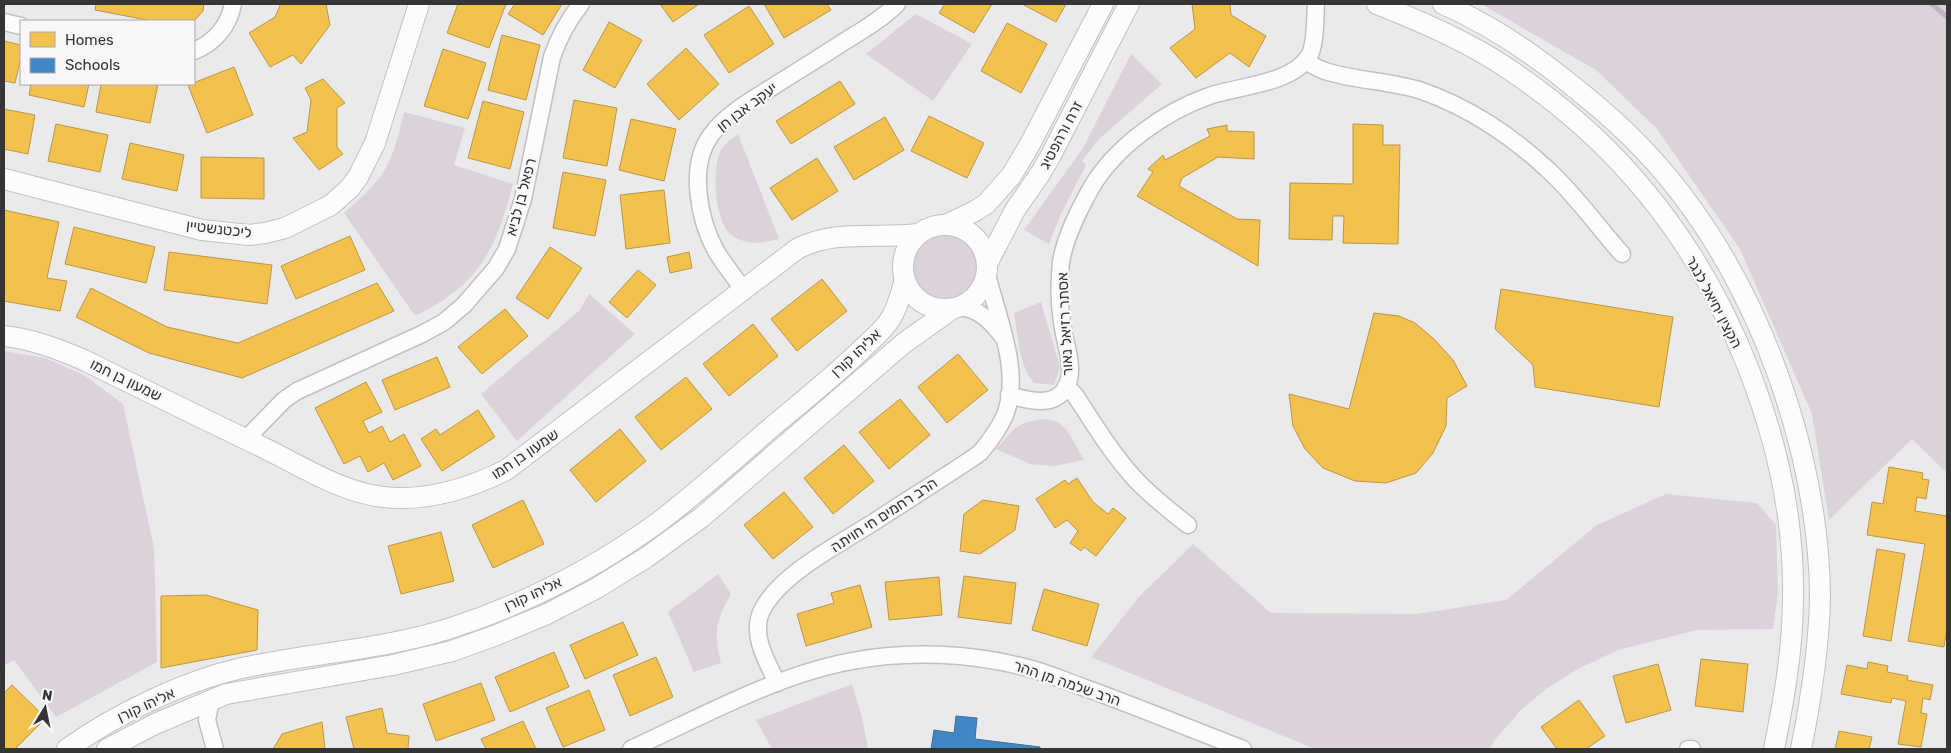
<svg xmlns="http://www.w3.org/2000/svg" width="1951" height="753" font-family="Rubik,Heebo,sans-serif">
<rect width="100%" height="100%" fill="#ebeaeb"/>
<g fill="#dcd2dc">
<polygon points="1481,4 1947,4 1947,473 1912,439 1829,520 1812,414 1740,249 1657,129 1596,70"/>
<polygon points="916,14 972,44 933,101 866,54"/>
<polygon points="1131,54 1162,84 1099,139 1082,161 1086,165 1061,214 1049,244 1024,230 1083,148"/>
<path d="M404,112l61,16 -11,37 59,19c-17,66 -34,101 -98,132l-71,-103c13,-12 28,-24 38,-39 12,-18 17,-41 22,-62z"/>
<path d="M738,134l41,105c-14,3 -30,7 -45,-2 -20,-12 -23,-67 -13,-87 4,-7 11,-11 17,-16z"/>
<circle cx="945" cy="267" r="35"/>
<polygon points="589,294 635,334 517,441 481,394 580,310"/>
<path d="M1041,302l19,65 -6,18 -20,-2c-15,-17 -16,-47 -20,-70z"/>
<polygon points="4,351 45,358 84,375 123,404 154,548 157,662 56,717 14,660 4,665"/>
<path d="M1046,419l12,3 9,8 17,30 -29,6 -25,-2 -34,-15c19,-21 20,-27 50,-30z"/>
<polygon points="1666,494 1757,503 1776,525 1778,593 1773,629 1697,630 1618,650 1578,669 1546,689 1521,710 1497,737 1489,749 1315,749 1091,657 1139,597 1193,544 1271,613 1417,614 1506,600 1597,525"/>
<path d="M718,574l13,20c-16,29 -17,37 -10,69l-27,9 -26,-60z"/>
<polygon points="852,684 862,717 868,749 772,749 756,720"/>
</g>
<g fill="#f2c14e" stroke="#ba9747">
<polygon points="96,4 204,4 203,11 194,21 152,21 95,10"/>
<polygon points="279,4 326,4 330,25 301,64 293,55 270,67 249,33 275,17 280,6"/>
<polygon points="458,4 506,4 489,48 447,33"/>
<polygon points="515,4 562,4 543,35 508,14"/>
<polygon points="660,4 699,4 673,22"/>
<polygon points="764,4 827,4 831,10 784,38"/>
<polygon points="945,4 992,4 974,33 939,13"/>
<polygon points="1022,4 1066,4 1056,22"/>
<polygon points="1192,4 1230,4 1231,15 1266,36 1249,67 1230,53 1196,78 1170,48 1195,29"/>
<polygon points="749,6 774,44 729,73 704,35"/>
<polygon points="609,22 642,40 615,88 583,70"/>
<polygon points="1007,23 1047,44 1021,93 981,71"/>
<polygon points="502,35 540,45 526,100 488,90"/>
<polygon points="4,41 21,45 21,57 15,83 4,81"/>
<polygon points="686,48 719,84 679,120 647,84"/>
<polygon points="443,49 486,63 468,119 424,106"/>
<polygon points="234,67 253,115 207,133 188,85"/>
<polygon points="323,79 345,103 337,108 337,147 343,154 319,170 293,138 307,132 311,100 305,88"/>
<polygon points="840,81 855,104 791,144 776,121"/>
<polygon points="31,84 89,84 84,107 29,95"/>
<polygon points="101,84 158,84 150,123 96,112"/>
<polygon points="574,100 617,108 607,166 563,158"/>
<polygon points="483,101 524,112 510,169 468,158"/>
<polygon points="4,109 35,115 28,154 4,149"/>
<polygon points="929,116 984,143 967,178 911,151"/>
<polygon points="885,117 904,150 854,180 834,147"/>
<polygon points="631,119 676,129 664,181 619,170"/>
<polygon points="56,124 108,135 100,172 48,161"/>
<polygon points="1353,124 1383,125 1383,145 1400,145 1398,244 1343,243 1344,216 1333,216 1332,240 1289,239 1290,183 1353,184"/>
<polygon points="1227,125 1227,131 1254,132 1254,159 1218,157 1182,178 1179,186 1237,219 1260,220 1258,266 1137,196 1153,172 1148,169 1163,155 1165,160 1210,136 1207,129"/>
<polygon points="130,143 184,155 177,191 122,179"/>
<polygon points="201,157 264,158 264,199 201,198"/>
<polygon points="817,158 838,191 792,220 770,188"/>
<polygon points="563,172 606,180 595,236 553,228"/>
<polygon points="664,190 670,243 626,249 620,195"/>
<polygon points="4,210 59,222 47,278 67,281 60,311 4,301"/>
<polygon points="74,227 155,247 146,283 65,264"/>
<polygon points="350,236 365,270 296,299 281,266"/>
<polygon points="550,247 582,268 548,319 516,298"/>
<polygon points="169,252 272,265 267,304 164,290"/>
<polygon points="689,252 692,268 670,273 667,257"/>
<polygon points="638,270 656,285 627,318 609,302"/>
<polygon points="822,279 847,311 797,351 771,319"/>
<polygon points="377,283 394,311 242,378 149,353 76,317 91,288 167,327 238,343"/>
<polygon points="1501,289 1673,317 1659,407 1535,387 1533,365 1495,329"/>
<polygon points="505,309 528,336 482,374 458,347"/>
<polygon points="1374,313 1399,316 1415,323 1434,339 1453,360 1467,386 1447,398 1446,426 1433,453 1416,473 1386,483 1355,481 1323,468 1305,449 1293,426 1289,394 1349,409"/>
<polygon points="753,324 778,356 729,396 703,364"/>
<polygon points="958,354 988,390 947,423 918,387"/>
<polygon points="437,357 450,387 395,410 382,380"/>
<polygon points="686,377 712,409 661,450 635,417"/>
<polygon points="366,382 382,412 363,421 369,433 382,426 390,442 404,434 421,466 393,480 384,463 368,472 360,456 344,464 315,408"/>
<polygon points="900,399 930,435 889,469 859,432"/>
<polygon points="478,410 495,437 442,471 421,439 436,429 440,435"/>
<polygon points="620,429 646,461 596,502 570,470"/>
<polygon points="844,445 874,481 833,514 804,478"/>
<polygon points="1889,467 1923,473 1922,479 1929,480 1926,499 1917,497 1915,511 1947,516 1947,628 1944,647 1908,641 1925,544 1867,535 1872,502 1883,504"/>
<polygon points="1077,478 1093,502 1108,514 1113,508 1126,518 1096,556 1084,547 1081,551 1070,543 1078,531 1067,520 1055,528 1036,499 1065,480 1068,484"/>
<polygon points="784,492 813,527 773,559 744,525"/>
<polygon points="523,500 544,544 493,568 472,525"/>
<polygon points="983,500 1019,506 1015,530 980,554 960,551 964,514"/>
<polygon points="441,532 454,581 401,594 388,546"/>
<polygon points="1877,549 1905,554 1891,641 1863,636"/>
<polygon points="964,576 1016,583 1011,624 958,617"/>
<polygon points="939,577 942,615 889,620 885,582"/>
<polygon points="860,585 872,627 806,646 797,614 834,603 831,593"/>
<polygon points="1044,589 1099,604 1087,646 1032,630"/>
<polygon points="206,595 258,610 257,650 161,668 161,596"/>
<polygon points="623,622 638,655 585,679 570,645"/>
<polygon points="554,652 569,687 510,712 495,677"/>
<polygon points="656,657 673,697 630,716 613,675"/>
<polygon points="1701,659 1748,664 1743,712 1695,706"/>
<polygon points="1868,662 1888,666 1887,672 1908,676 1907,680 1933,685 1930,700 1923,698 1921,713 1927,714 1921,747 1898,744 1906,701 1892,698 1891,703 1841,694 1847,665 1867,669"/>
<polygon points="1658,664 1671,710 1626,723 1613,676"/>
<polygon points="481,683 495,720 436,741 423,704"/>
<polygon points="12,685 46,718 15,749 4,749 4,693"/>
<polygon points="589,690 605,730 563,747 546,708"/>
<polygon points="1579,700 1605,736 1586,749 1557,749 1541,727"/>
<polygon points="382,708 387,733 409,736 408,749 354,749 346,717"/>
<polygon points="523,721 536,749 486,749 481,739"/>
<polygon points="322,722 325,749 273,749 282,734"/>
<polygon points="1839,731 1872,737 1869,749 1835,749"/>
</g>
<polygon fill="#3f88c5" stroke="#3c6f9a" points="956,716 977,718 975,739 1040,747 1040,749 931,749 934,730 954,733"/>
<g fill="none" stroke-linecap="round" stroke-linejoin="round">
<polyline stroke="#c2b1c2" stroke-width="5" points="1932,4 1947,17"/>
<g stroke="#c2c1c2" stroke-width="19">
<g id="minor">
<polyline points="4,22 21,26"/>
<path d="M194,51c20,-8 35,-25 39,-47"/>
<path d="M1305,61c6,3 13,8 20,10 32,10 66,10 97,20 46,16 90,45 125,78 28,25 50,57 75,85"/>
<path d="M743,289c-9,-12 -19,-25 -27,-38 -17,-31 -28,-85 -5,-116 15,-21 41,-35 63,-49 22,-14 45,-28 68,-43 19,-12 39,-23 55,-39"/>
<path d="M960,307c19,2 31,14 42,29"/>
<path d="M1066,386l9,9c19,29 37,59 61,85 16,17 34,31 52,45"/>
<path d="M1009,395c18,5 44,13 56,-6 12,-18 -1,-47 -3,-67 -3,-19 -3,-41 -1,-60 4,-25 18,-52 30,-74 25,-42 73,-76 118,-92 29,-10 83,-12 100,-40 7,-11 6,-39 7,-52"/>
<path d="M246,439l38,-39 13,-9 125,-57 22,-12 20,-17 32,-37 11,-19 16,-50 29,-142c7,-20 16,-37 29,-53"/>
<path d="M777,683c-9,-20 -25,-45 -17,-68 14,-38 81,-72 114,-93 35,-23 71,-45 106,-69 10,-12 19,-24 25,-38 17,-43 -8,-99 -18,-141"/>
<polyline points="211,700 207,720 215,749"/>
<path d="M631,749c70,-32 145,-74 221,-88 56,-11 120,-8 176,7 20,5 40,14 60,21 52,19 103,40 155,60"/>
<polyline points="1688,749 1692,749"/>
</g>
</g>
<g stroke="#c2c1c2" stroke-width="22">
<g id="tertiary">
<path d="M1377,4c45,18 92,38 133,66 44,30 87,66 122,106 98,110 163,274 161,421 0,52 -9,102 -19,152"/>
<path d="M1443,4c48,21 91,50 132,84 20,16 39,32 57,50 86,85 142,201 170,317 11,47 18,95 18,143 -1,51 -9,101 -19,151"/>
<polyline points="4,179 202,230 249,235 265,233 285,228 331,205 350,188 358,177 375,143 419,4"/>
<circle cx="945" cy="267" r="42"/>
<polyline points="946,225 975,211 986,204 1011,176 1029,146 1103,4"/>
<polyline points="987,264 1015,210 1040,174 1050,157 1129,4"/>
<path d="M4,336c28,3 54,13 80,24 60,30 120,59 180,88 37,18 77,44 119,49 44,5 85,-8 123,-27l291,-221c37,-20 80,-10 121,-15"/>
<path d="M67,749c49,-35 117,-68 175,-81 68,-15 139,-18 206,-39 75,-24 148,-61 212,-108 39,-30 76,-63 114,-96 29,-24 59,-48 87,-75 10,-10 23,-20 30,-32 7,-11 10,-26 14,-38"/>
<polyline points="107,749 155,724 226,694 393,665 452,651 494,636 547,614 597,588 647,557 702,517 904,343 952,309"/>
</g>
</g>
<use href="#minor" stroke="#fcfcfc" stroke-width="16"/>
<use href="#tertiary" stroke="#fcfcfc" stroke-width="20"/>
</g>
<g text-anchor="middle" dominant-baseline="central" stroke-width="5" stroke-linejoin="round" paint-order="stroke">
<g font-size="15" fill="#363536" stroke="#f9f6f9">
<text transform="translate(747 107) rotate(-37)">יעקב אבן חן</text>
<text transform="translate(1061 135) rotate(-62)">זרח ורהפטיג</text>
<text transform="translate(521 197) rotate(-75)">רפאל בן לביא</text>
<text transform="translate(219 229) rotate(7)">ליכטנשטיין</text>
<text transform="translate(1714 302) rotate(62)">הקצין יחיאל לנגר</text>
<text transform="translate(1065 324) rotate(-93)">אסתר רזיאל נאור</text>
<text transform="translate(856 353) rotate(-43)">אליהו קורן</text>
<text transform="translate(126 380) rotate(26)">שמעון בן חמו</text>
<text transform="translate(525 454) rotate(-34)">שמעון בן חמו</text>
<text transform="translate(884 515) rotate(-33)">הרב רחמים חי חויתה</text>
<text transform="translate(533 594) rotate(-25)">אליהו קורן</text>
<text transform="translate(1067 683) rotate(19)">הרב שלמה מן ההר</text>
<text transform="translate(146 705) rotate(-25)">אליהו קורן</text>
</g>
</g>
<rect width="1951" height="753" fill="none" stroke="#363536" stroke-width="10"/>
<rect x="20" y="20" width="175" height="65" fill="#f9f6f9" stroke="#aba9ab"/>
<rect x="30" y="32" width="25" height="15" fill="#f2c14e" stroke="#aba9ab"/>
<text x="65" y="45" font-size="15" fill="#363536">Homes</text>
<rect x="30" y="58" width="25" height="15" fill="#3f88c5" stroke="#aba9ab"/>
<text x="65" y="70" font-size="15" fill="#363536">Schools</text>
<g transform="translate(45 708) rotate(10)" stroke="#f9f6f9" stroke-width="4" paint-order="stroke">
<path d="M0-4L9 19L0 12L-9 19Z" fill="#363536"/>
<text y="-8" font-size="14" font-weight="bold" text-anchor="middle" fill="#363536">N</text>
</g>
</svg>
